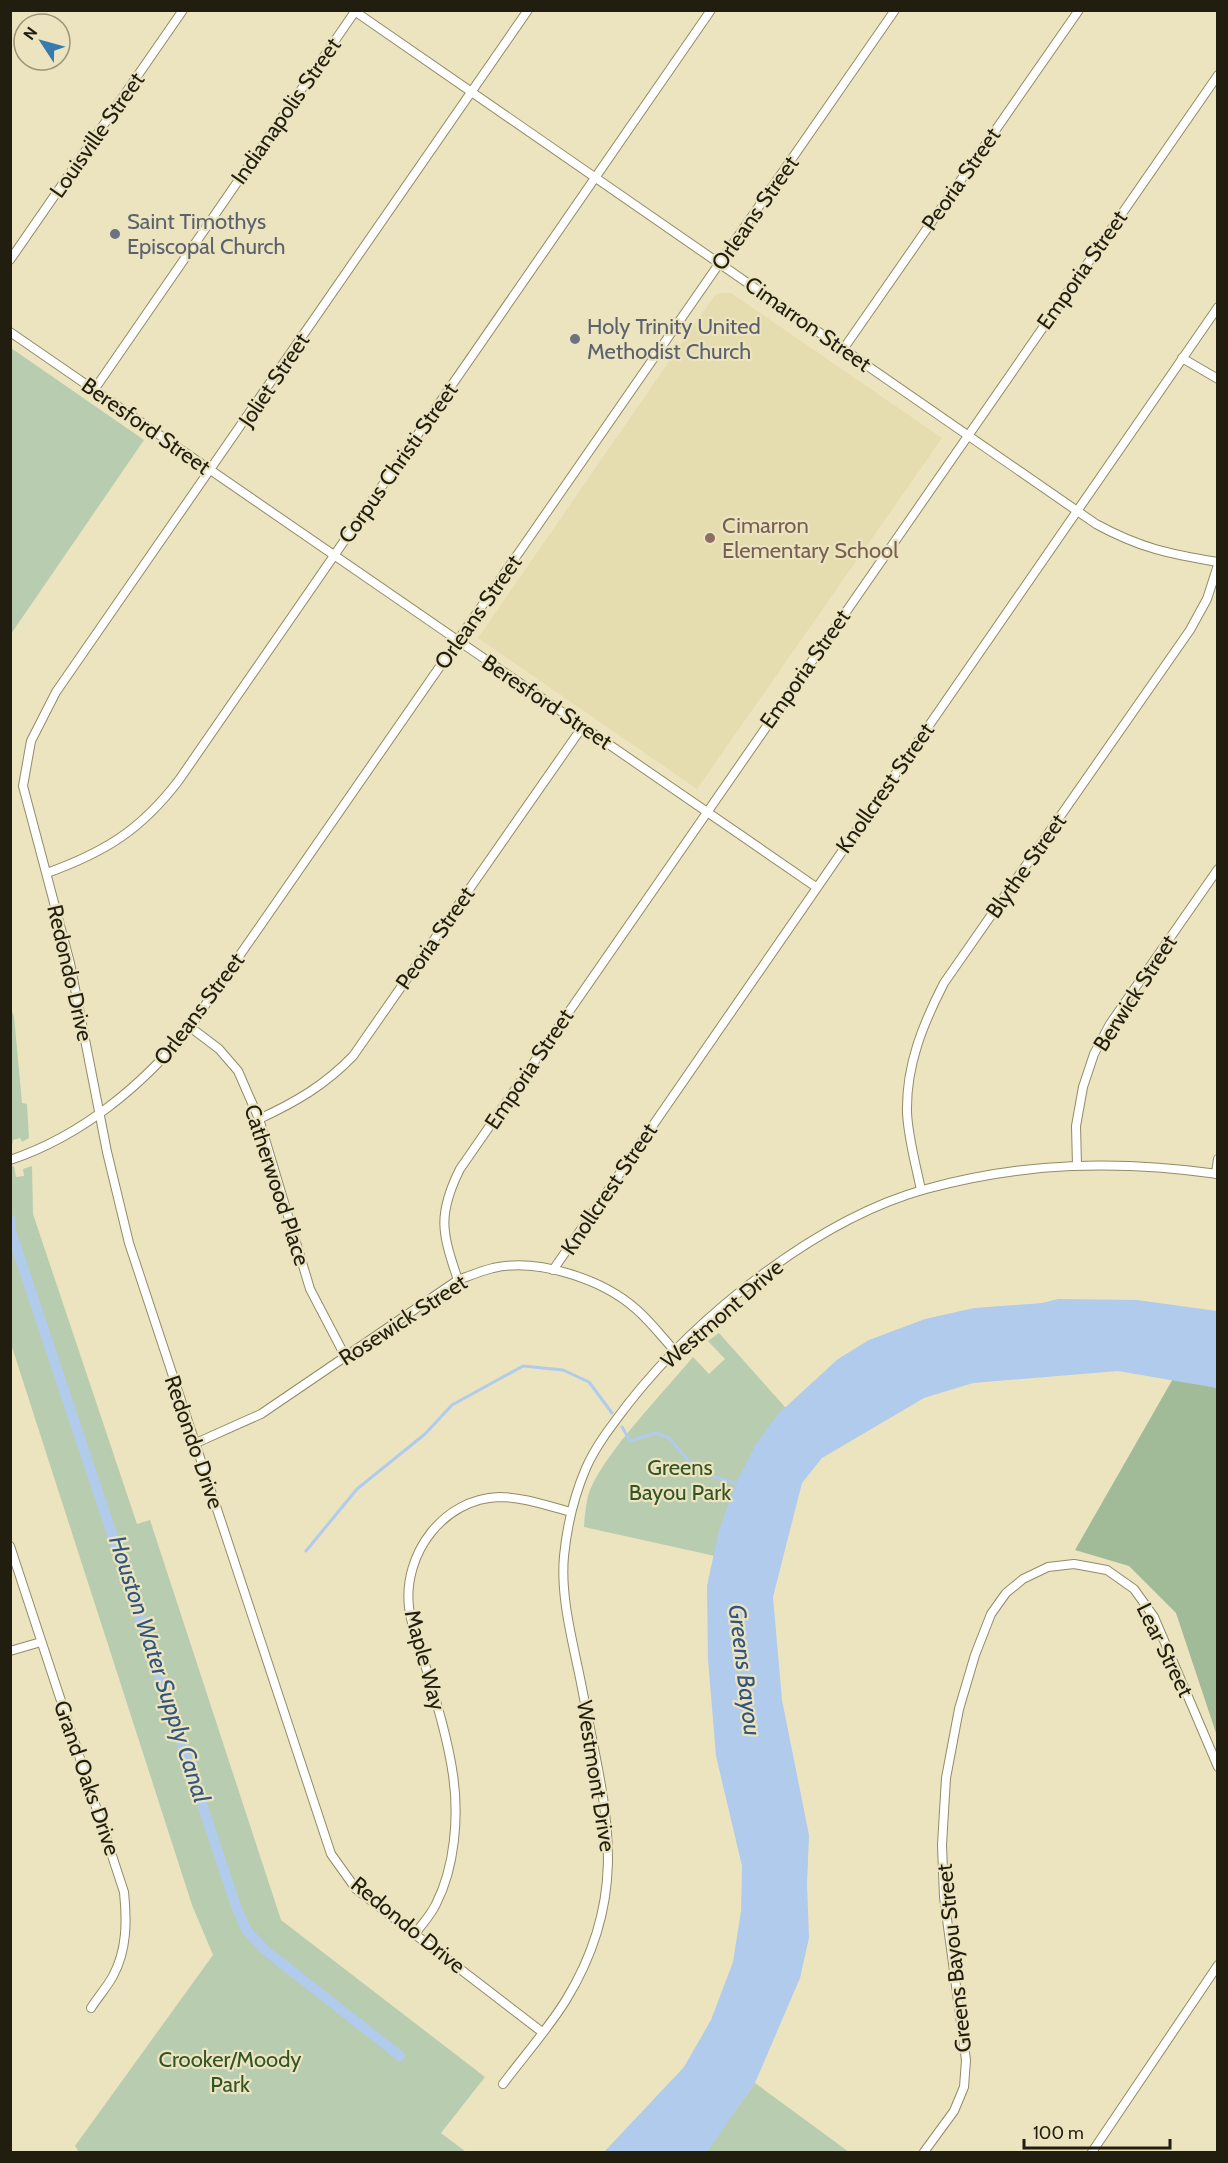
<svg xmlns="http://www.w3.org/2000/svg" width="1228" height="2163" font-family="Cabin,sans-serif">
<rect width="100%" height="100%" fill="#ece4bf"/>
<polygon fill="#e5dcaf" points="722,293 731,293 942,438 697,789 478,638 715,295"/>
<g fill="#b8ccb0">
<polygon points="11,348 144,440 11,634"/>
<polygon points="10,1006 14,1016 22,1103 27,1104 29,1138 22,1142 20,1138 13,1140 11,1152"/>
<polygon points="14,1166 16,1177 24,1176 23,1169 32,1166 33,1214 137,1524 150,1520 281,1920 485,2077 441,2133 466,2152 79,2152 75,2146 213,1955 192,1905 11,1344 10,1167"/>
<path d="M719,1333l74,83 -69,142 -140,-31c1,-13 2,-26 6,-37 17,-40 74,-98 103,-133l16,17 16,-15 -17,-18z"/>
<polygon points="755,2083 849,2152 706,2152"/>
</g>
<polygon fill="#a1ba98" points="1174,1377 1217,1388 1217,1736 1176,1613 1129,1566 1075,1550"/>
<polygon fill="#b0cbec" points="1058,1299 1137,1300 1217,1311 1217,1388 1118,1371 973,1383 924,1398 822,1458 802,1483 773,1597 782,1700 809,1835 807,1884 809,1938 800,1978 755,2083 707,2152 604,2152 684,2067 711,2020 733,1962 741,1911 742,1866 716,1756 708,1659 707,1586 719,1530 736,1483 756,1444 778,1414 838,1359 869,1340 925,1319 974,1308 1042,1303"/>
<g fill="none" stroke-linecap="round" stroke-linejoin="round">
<g stroke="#b0cbec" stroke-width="3">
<polyline points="622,1427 630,1441 656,1433 669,1438 692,1465 715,1477 738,1484"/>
<polyline points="306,1551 357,1489 425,1434 452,1405 523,1366 563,1370 589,1382 612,1413"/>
</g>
<polyline stroke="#b0cbec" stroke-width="10" points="10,1219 11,1231 237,1909 247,1931 265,1950 400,2056"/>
<g stroke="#928b68" stroke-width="10">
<g id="minor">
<path d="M353,10l743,514c44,24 73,30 122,38"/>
<polyline points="528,10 56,692 31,741 23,786 70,963 107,1152 129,1243 331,1854 356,1889 542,2032"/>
<polyline points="10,260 183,10"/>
<polyline points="10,332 816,887"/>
<polyline points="844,348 1079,10"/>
<polyline points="1182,358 1218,379"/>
<polyline points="94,390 356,10"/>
<path d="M47,873c58,-21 94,-43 132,-93l532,-770"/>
<polyline points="190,1027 219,1049 238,1071 259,1119 310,1289 345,1356"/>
<path d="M259,1119c37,-17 66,-34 94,-63l230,-330"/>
<path d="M10,1160c72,-24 133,-75 180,-133l705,-1017"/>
<polyline points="1077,1165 1076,1126 1083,1087 1094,1054 1110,1024 1218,869"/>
<polyline points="1216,1174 1218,1159"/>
<path d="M921,1190c-5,-25 -13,-52 -14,-78 -1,-47 16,-88 37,-129l246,-353 17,-31 11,-34"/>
<polyline points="553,1270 1218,307"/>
<path d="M458,1280c-16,-47 -21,-65 2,-111l758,-1094"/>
<path d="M196,1443l65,-29 197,-134c11,-4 23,-9 35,-12 45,-10 109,11 143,41 14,12 26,28 38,41"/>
<path d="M10,1546l114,346c3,29 3,58 -11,84 -6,11 -15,21 -22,32"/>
<polyline points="10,1651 41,1642"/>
<path d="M415,1934c7,-10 16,-19 21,-30 19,-37 23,-88 17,-129 -6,-42 -20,-83 -32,-124 -4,-14 -11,-29 -12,-44 -6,-53 34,-108 90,-110 24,0 49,9 72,15"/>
<path d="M503,2084c21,-28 45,-55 63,-84 68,-111 38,-195 16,-312 -8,-42 -22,-89 -18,-132 3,-30 10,-60 22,-88 10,-23 27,-44 42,-64 69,-88 189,-185 298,-215 98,-27 192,-29 292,-15"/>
<polyline points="924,2152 954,2111 964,2087 966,2060 944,1897 942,1845 946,1778 959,1709 975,1655 991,1614 1006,1593 1023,1579 1048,1567 1074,1564 1107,1570 1134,1589 1154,1617 1218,1767"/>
<polyline points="1092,2152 1218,1965"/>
</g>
</g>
<use href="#minor" stroke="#fff" stroke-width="8"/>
</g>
<g fill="#6b7280" stroke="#ece4bf" stroke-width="2">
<circle cx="115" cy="234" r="6"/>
<circle cx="575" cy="339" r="6"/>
</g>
<circle fill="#8d6e63" stroke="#ece4bf" stroke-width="2" cx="710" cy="538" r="6"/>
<g text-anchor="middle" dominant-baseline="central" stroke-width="4.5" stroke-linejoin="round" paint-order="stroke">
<g font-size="22" fill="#211e10" stroke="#ece4bf">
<text transform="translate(286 111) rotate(-55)">Indianapolis Street</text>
<text transform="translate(97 135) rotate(-55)">Louisville Street</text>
<text transform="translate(961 179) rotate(-55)">Peoria Street</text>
<text transform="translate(755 213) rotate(-55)">Orleans Street</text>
<text transform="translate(1082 270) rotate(-55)">Emporia Street</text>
<text transform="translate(808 324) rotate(35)">Cimarron Street</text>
<text transform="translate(274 380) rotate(-56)">Joliet Street</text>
<text transform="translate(146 426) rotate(35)">Beresford Street</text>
<text transform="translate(398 463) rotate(-55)">Corpus Christi Street</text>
<text transform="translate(478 612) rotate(-55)">Orleans Street</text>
<text transform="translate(805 669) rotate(-55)">Emporia Street</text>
<text transform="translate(547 702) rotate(34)">Beresford Street</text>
<text transform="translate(885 788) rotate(-55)">Knollcrest Street</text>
<text transform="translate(1026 866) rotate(-55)">Blythe Street</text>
<text transform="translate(435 938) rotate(-55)">Peoria Street</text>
<text transform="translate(70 973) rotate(77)">Redondo Drive</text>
<text transform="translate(1135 993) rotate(-57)">Berwick Street</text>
<text transform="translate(199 1009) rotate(-53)">Orleans Street</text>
<text transform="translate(529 1069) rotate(-56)">Emporia Street</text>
<text transform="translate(277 1185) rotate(72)">Catherwood Place</text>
<text transform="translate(609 1189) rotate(-56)">Knollcrest Street</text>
<text transform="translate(722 1314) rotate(-41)">Westmont Drive</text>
<text transform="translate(403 1320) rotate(-33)">Rosewick Street</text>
<text transform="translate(194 1442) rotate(71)">Redondo Drive</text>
<text transform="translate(1165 1650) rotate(64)">Lear Street</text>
<text transform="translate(425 1660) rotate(75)">Maple Way</text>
<text transform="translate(596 1776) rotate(81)">Westmont Drive</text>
<text transform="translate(87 1778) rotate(71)">Grand Oaks Drive</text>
<text transform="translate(408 1925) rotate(39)">Redondo Drive</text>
<text transform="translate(954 1958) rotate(-96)">Greens Bayou Street</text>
</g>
<g font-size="22" fill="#5b616d" stroke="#ece4bf" text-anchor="start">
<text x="127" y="221">Saint Timothys<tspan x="127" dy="25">Episcopal Church</tspan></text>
<text x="587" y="326">Holy Trinity United<tspan x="587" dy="25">Methodist Church</tspan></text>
</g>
<g font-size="22" fill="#785e54" stroke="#ece4bf" text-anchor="start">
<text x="722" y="525">Cimarron<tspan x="722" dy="25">Elementary School</tspan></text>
</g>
<g font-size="22" fill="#335525" stroke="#ece4bf">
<text x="680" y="1467">Greens<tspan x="680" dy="25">Bayou Park</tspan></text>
<text x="230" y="2059">Crooker/Moody<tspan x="230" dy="25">Park</tspan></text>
</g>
<g font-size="24" font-style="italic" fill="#305581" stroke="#ece4bf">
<text transform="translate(160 1669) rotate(72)">Houston Water Supply Canal</text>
<text transform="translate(745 1670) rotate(83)">Greens Bayou</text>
</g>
</g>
<rect width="1228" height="2163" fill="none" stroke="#211e10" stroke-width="24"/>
<g transform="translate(42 42) rotate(306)"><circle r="28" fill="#ece4bf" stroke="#9b9579" stroke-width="1.5"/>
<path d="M0-4.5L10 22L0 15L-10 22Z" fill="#357ab0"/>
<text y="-9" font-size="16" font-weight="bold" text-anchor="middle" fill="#211e10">N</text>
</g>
<path d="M1024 2139v9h146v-9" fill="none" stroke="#211e10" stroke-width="3"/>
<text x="1033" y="2139" font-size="18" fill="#211e10" stroke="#ece4bf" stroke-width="4.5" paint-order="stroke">100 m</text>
</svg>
